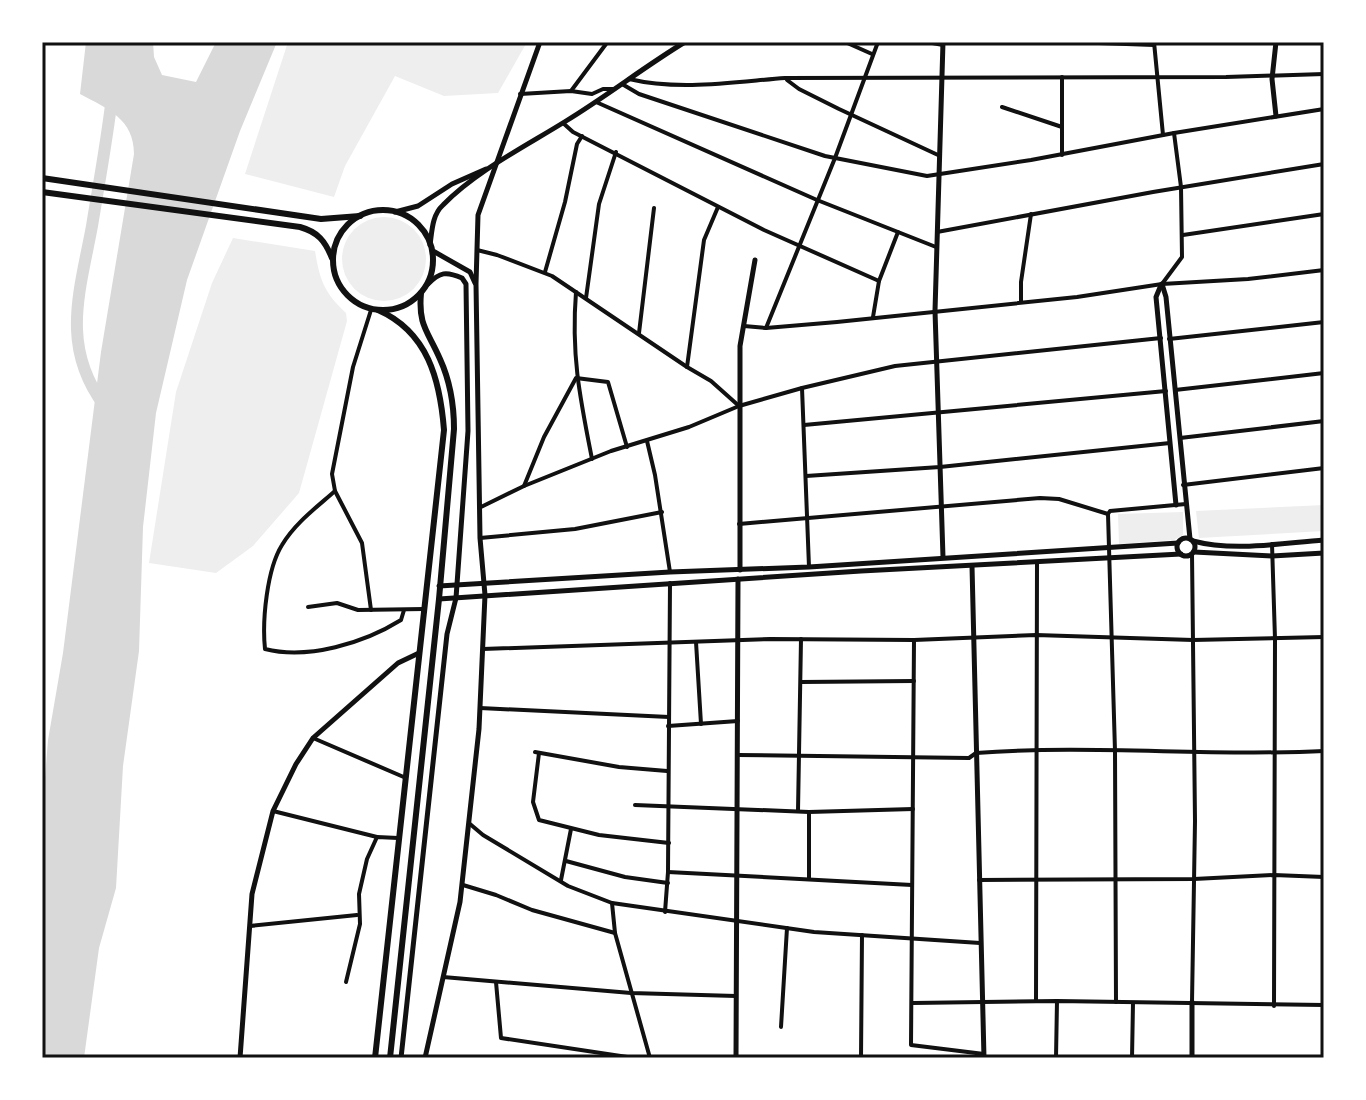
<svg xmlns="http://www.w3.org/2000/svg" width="1366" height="1100" font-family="'Noto Serif',serif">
<rect width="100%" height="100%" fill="#fff"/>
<g fill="#eee">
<polygon points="288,42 527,42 498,93 444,96 395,76 345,166 334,197 245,174"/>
<circle cx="384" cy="259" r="42"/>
<path d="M233,238l82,13c5,30 9,41 31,62l1,8 -48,172 -46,53 -37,27 -67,-10 27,-171 36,-109z"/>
<polygon points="1324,505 1324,531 1199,538 1196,511"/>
<polygon points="1183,512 1183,535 1174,540 1119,544 1118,514"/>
</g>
<path fill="#d9d9d9" d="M86,42h67l1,15 8,18 34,7 20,-40h61l-37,89 -53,149 -31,133 -13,114 -4,124 -16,115 -7,122 -17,60 -15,110h-42v-242l6,-76 15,-87 38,-301 33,-198c0,-35 -26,-45 -54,-60z"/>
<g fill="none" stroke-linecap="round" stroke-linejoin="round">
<path stroke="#d9d9d9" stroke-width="12" d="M104,405c-44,-59 -24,-114 -12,-179 7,-43 15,-86 20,-129"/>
<g stroke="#111" stroke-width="4">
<polyline points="845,42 872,54"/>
<polyline points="927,42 943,45"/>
<polyline points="1071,42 1154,45"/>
<polyline points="1154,42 1163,135"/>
<path d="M629,79c50,12 105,3 156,-1l441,-1 98,-3"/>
<polyline points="787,80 799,89 839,109 938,155"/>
<polyline points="622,84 639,94 825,156 927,176 1031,160 1174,133 1324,109"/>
<polyline points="571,91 606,44"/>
<polyline points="520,94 571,91 592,94 603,89 613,89"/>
<polyline points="596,102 817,200 936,247"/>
<polyline points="1002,107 1062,127"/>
<polyline points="563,123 573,132 764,230 879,281"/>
<polyline points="1062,155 1062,77"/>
<polyline points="937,232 1153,192 1324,164"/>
<polyline points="1183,235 1324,214"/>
<polyline points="477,250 497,255 552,276 687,367 711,381 739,406"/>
<polyline points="545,272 565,202 577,144 582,136"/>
<polyline points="1162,284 1182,257 1181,187 1174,133"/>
<path d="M576,292c-5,63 4,106 16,167"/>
<polyline points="586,298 599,204 616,152"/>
<polyline points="1021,301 1021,282 1031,214"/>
<polyline points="371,310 353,367 332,474 335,491 362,543 371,610"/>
<polyline points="873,317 879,281 898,232"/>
<polyline points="744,326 766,328 837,322 1077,297 1162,284 1248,279 1324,270"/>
<polyline points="766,328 835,158 878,42"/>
<polyline points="639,333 654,208"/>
<polyline points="1169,339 1324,322"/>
<polyline points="687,367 704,240 718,207"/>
<polyline points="802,388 809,567"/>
<polyline points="1175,390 1324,373"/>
<polyline points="804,425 1166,391"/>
<polyline points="1180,438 1324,421"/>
<polyline points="647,441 655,475 670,572"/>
<polyline points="806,476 940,467 1170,443"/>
<polyline points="1183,485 1324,468"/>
<polyline points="524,486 544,437 576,378 608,382 627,447"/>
<path d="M335,491c-18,16 -40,32 -53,54 -15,24 -20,75 -17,104 43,11 99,-6 136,-29l3,-10"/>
<polyline points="481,507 524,486 611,451 689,427 739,406 802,388 895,366 1161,338"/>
<polyline points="739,524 1040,498 1059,499 1108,514"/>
<polyline points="480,538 575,529 662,512"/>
<polyline points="1272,544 1275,639 1274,1006"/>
<polyline points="308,607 337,603 358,610 424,609"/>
<polyline points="914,640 911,1045 984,1054"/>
<polyline points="696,642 701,724"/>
<polyline points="483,649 770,639 914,640 1036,635 1193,640 1324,637"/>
<polyline points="801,682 914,681"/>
<polyline points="480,708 669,717"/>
<polyline points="668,726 738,721"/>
<polyline points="313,738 406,778"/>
<polyline points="535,752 619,767 667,771"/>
<polyline points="539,753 533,802 539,820 599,835 669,843"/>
<path d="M738,755l231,3 7,-5c116,-9 232,4 348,-2"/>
<polyline points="635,805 809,812 913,809"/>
<polyline points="273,811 377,837"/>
<polyline points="798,811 801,639"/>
<polyline points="809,812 809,878"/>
<polyline points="470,824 483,835 568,886 612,903 814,932 980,943"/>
<polyline points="566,861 625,877 668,883"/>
<polyline points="668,872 912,885"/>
<polyline points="561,880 571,829"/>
<polyline points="979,880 1194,879 1274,875 1324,877"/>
<polyline points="463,885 496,895 532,910 615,933"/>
<polyline points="612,903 615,933 650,1058"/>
<polyline points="665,912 668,872 670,583"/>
<polyline points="250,926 357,915"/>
<polyline points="443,977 631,993 736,996"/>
<polyline points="346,982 360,924 359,894 367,859 377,837 398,838"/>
<polyline points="496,982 501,1038 634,1058"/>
<polyline points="1036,1001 1037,563"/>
<polyline points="1116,1002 1115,751 1108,514 1110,511 1186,504"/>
<polyline points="1192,1002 1195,821 1192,554"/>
<polyline points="913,1003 1057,1001 1324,1005"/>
<polyline points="781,1027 787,928"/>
<polyline points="861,1058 862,935"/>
<polyline points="1056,1058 1057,1001"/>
<polyline points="1132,1058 1133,1003"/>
</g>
<g stroke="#111" stroke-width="5">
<polyline points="1276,42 1272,79 1276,116"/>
<polyline points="433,251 470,272 475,283"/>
<polyline points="1162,284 1166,297 1190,539"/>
<polyline points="1161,285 1156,297 1176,505"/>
<polyline points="943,557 935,311 943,42"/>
<polyline points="972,566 984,1058"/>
<polyline points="740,570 740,346 755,260"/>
<polyline points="1192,1002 1192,1058"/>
<polyline points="240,1058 252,894 273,811 296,764 313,738 398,663 419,653"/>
<path d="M401,1058l46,-424 9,-36 12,-167 -2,-147 -4,-6c-16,-7 -22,-6 -34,6"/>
<polyline points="425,1058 460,902 479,729 485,595 480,538 476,284 478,215 540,42"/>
<polyline points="736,1058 738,579"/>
</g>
<g stroke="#111" stroke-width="5">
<polyline points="395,212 418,206 452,184 486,169"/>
<path d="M430,245c2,-14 2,-30 13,-40 33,-34 83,-59 123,-84 41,-25 78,-54 119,-79"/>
<circle cx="1186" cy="547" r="9"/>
<path d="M1193,541c41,11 89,2 131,-1"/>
<polyline points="1194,552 1272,556 1324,553"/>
<polyline points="439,586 670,572 809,567 1178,543"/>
<polyline points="439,599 861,571 1181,554"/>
</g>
<g stroke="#111" stroke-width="6">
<polyline points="42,178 321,219 360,216"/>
<path d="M42,192l258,35c18,5 25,14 32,31"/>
<circle cx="383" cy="260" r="50"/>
<path d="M375,1058l69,-628c-4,-50 -16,-98 -66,-120"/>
<path d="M390,1058l49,-459 15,-170c0,-24 -4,-48 -14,-70 -12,-28 -22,-33 -19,-66"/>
</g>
</g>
<rect width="1366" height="1100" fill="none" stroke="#ffffff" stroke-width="88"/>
<rect x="44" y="44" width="1278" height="1012" fill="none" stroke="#111" stroke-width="3"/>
</svg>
